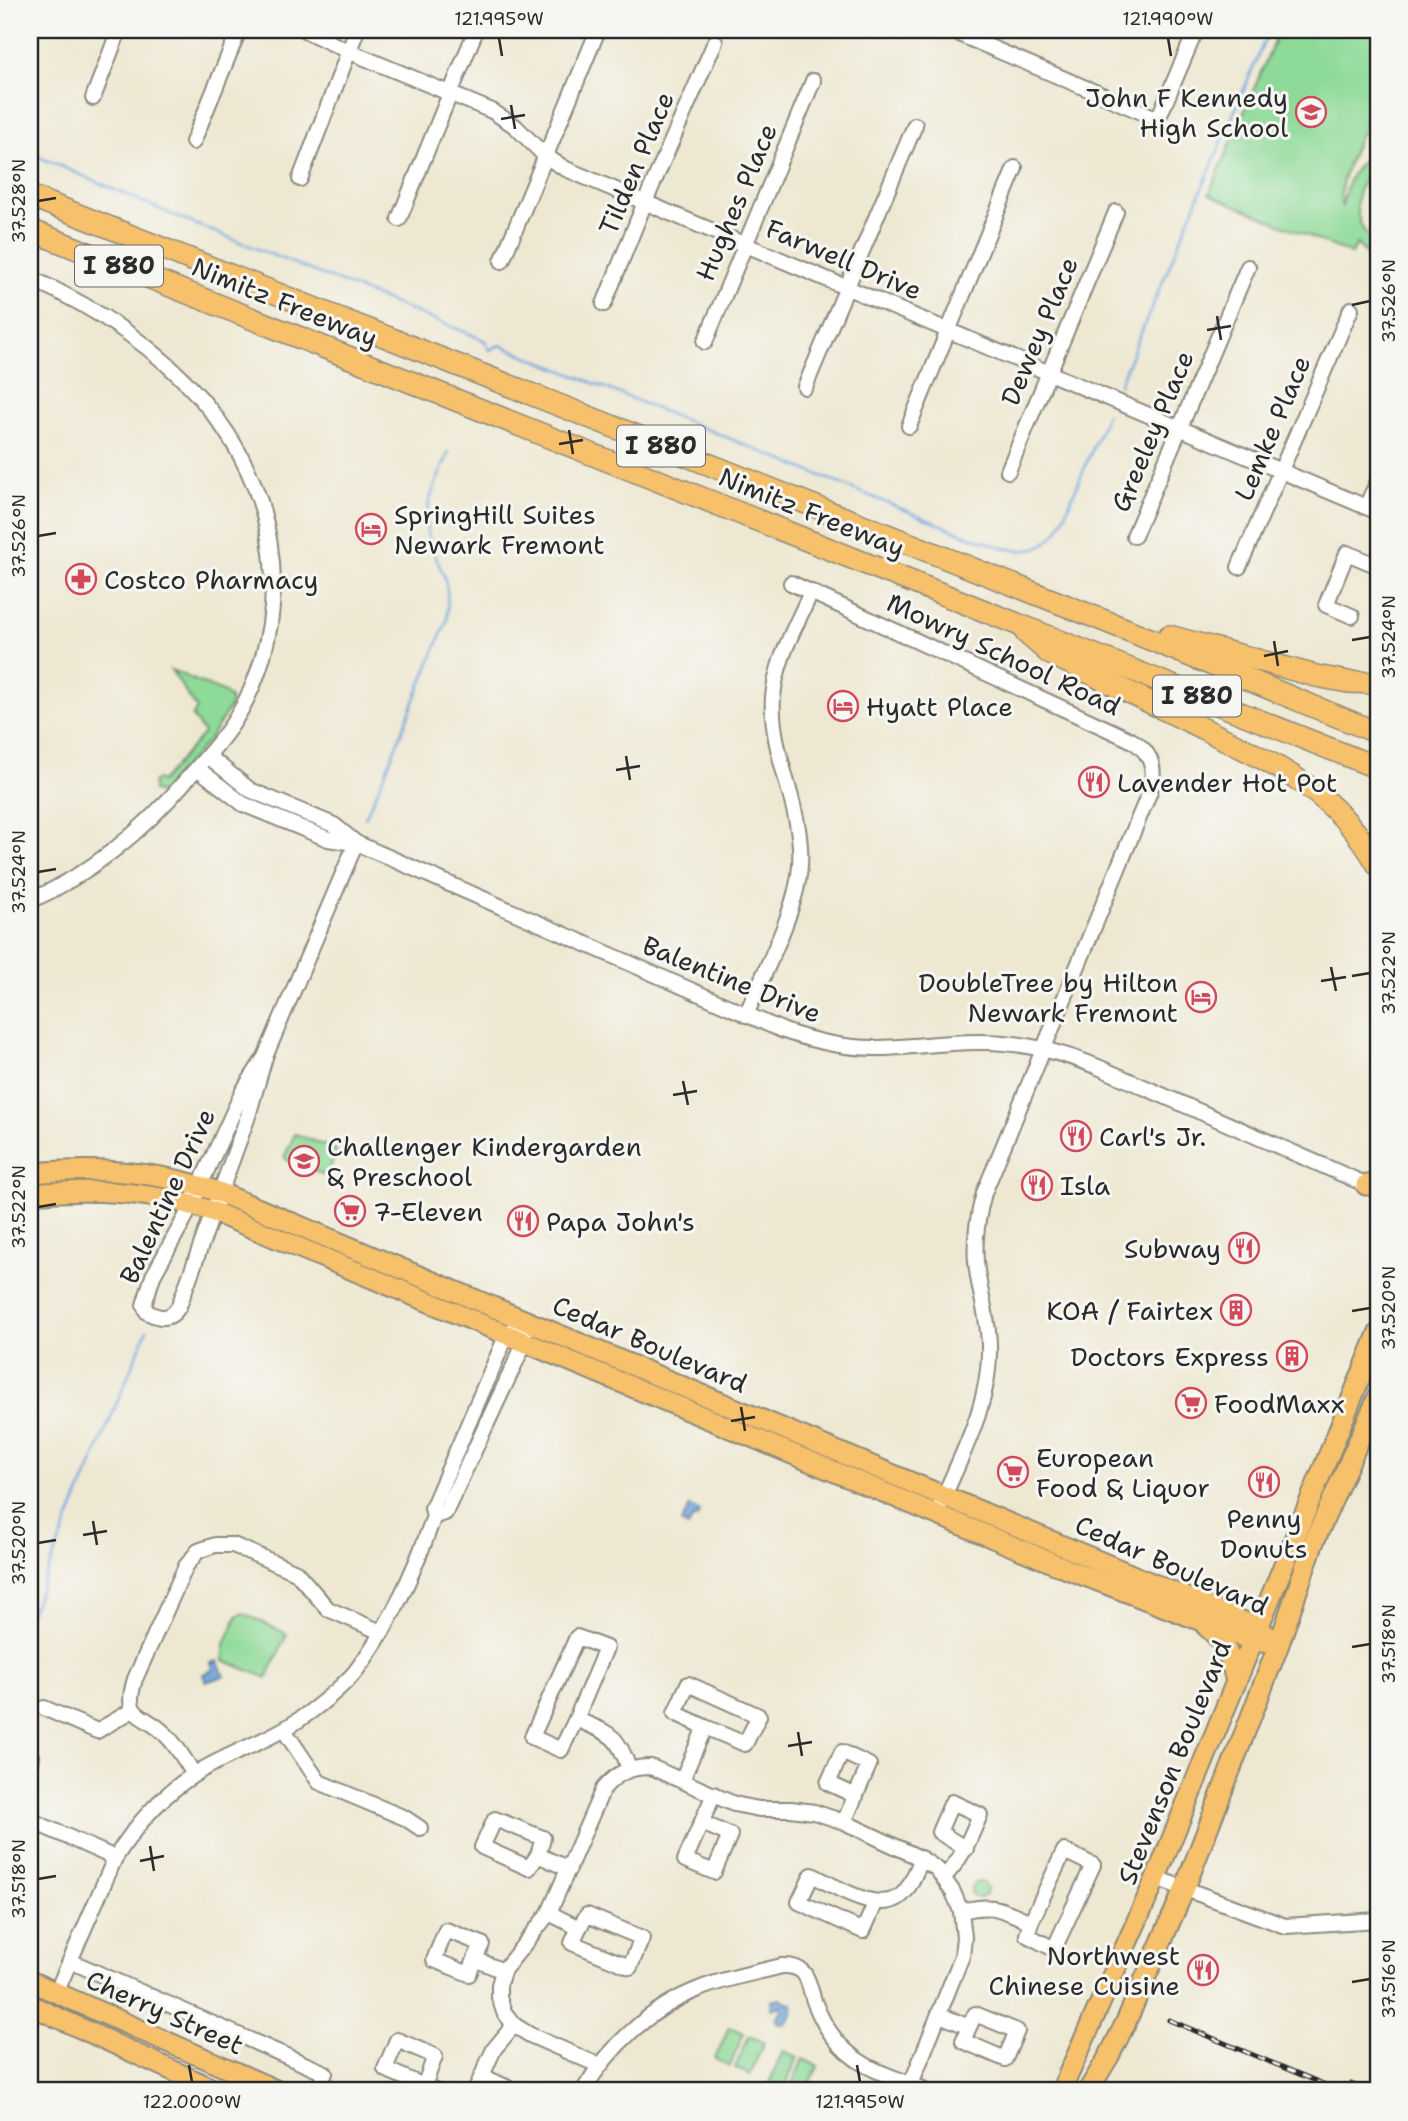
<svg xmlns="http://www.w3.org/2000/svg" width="1408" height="2121" font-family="'Shantell Sans',sans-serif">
<rect width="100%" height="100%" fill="#f6f6f2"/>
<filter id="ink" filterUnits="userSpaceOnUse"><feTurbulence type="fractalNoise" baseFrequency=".0143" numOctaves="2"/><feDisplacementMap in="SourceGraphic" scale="14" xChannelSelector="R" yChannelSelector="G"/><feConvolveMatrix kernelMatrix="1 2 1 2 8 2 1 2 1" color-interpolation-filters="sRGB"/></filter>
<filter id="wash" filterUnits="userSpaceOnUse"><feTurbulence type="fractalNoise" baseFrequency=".00686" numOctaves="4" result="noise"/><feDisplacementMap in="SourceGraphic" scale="28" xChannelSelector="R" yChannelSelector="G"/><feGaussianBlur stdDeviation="1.57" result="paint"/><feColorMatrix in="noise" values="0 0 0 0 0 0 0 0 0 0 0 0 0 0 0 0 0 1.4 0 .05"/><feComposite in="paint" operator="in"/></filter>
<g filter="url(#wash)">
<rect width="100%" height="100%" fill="#eee8d2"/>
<g fill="#8eda98" stroke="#5c8262" stroke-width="2">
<path d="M1279,30h99v80l-5,-1c-11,25 -39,73 -31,99 3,-27 12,-44 36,-57v15c-29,21 -27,58 0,80v16l-8,-4 -13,-14 -6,10 -142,-60z"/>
<polygon points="171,670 225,693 230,699 231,705 209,740 160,793 153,791 153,782 157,779 161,782 204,733 192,716 197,709"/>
<polygon points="295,1134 337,1150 327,1176 288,1161 284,1157"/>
<polygon points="243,1613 287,1634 267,1678 223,1660 225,1644 237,1616"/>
<circle cx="979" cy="1890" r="8"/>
<polygon points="729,2027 744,2033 730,2066 715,2059"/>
<polygon points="749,2036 764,2042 750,2075 735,2068"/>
<polygon points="783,2051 798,2057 784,2089 769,2083"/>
<polygon points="803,2059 818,2066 807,2091 789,2091"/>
</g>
<g fill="#71a5dd" stroke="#4e6884" stroke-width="2">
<polygon points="690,1506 700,1512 697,1518 694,1517 688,1527 681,1523"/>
<polygon points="218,1661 224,1676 206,1682 203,1674 213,1670 211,1663"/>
<path d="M780,1999l13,5c2,7 -3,16 -9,20l-5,-1 -3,-5 6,-8 -1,-4 -10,3v-8z"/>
</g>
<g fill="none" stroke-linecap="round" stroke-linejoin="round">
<g stroke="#71a5dd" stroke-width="2.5">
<path d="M30,153l150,65 290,116 15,7 4,9 11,-5 466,190c36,11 66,31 93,-6l48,-115"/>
<polyline points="1119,385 1269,30"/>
<path d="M365,818l21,-47 61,-151c0,-15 2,-30 -3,-44 -6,-16 -15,-28 -17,-46 -4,-25 13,-55 22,-78"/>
<polyline points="30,1614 147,1330"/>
</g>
</g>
</g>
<g filter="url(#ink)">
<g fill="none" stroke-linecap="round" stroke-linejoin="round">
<g stroke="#8c8a7e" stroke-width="18">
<g id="minor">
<polyline points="304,30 348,51 492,111 515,126 545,156 566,169 1378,512"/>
<polyline points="950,30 1158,119 1196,30"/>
<polyline points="93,98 119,30"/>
<polyline points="193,142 239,30"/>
<polyline points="300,179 357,30"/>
<polyline points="399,219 476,30"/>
<polyline points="502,261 598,30"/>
<path d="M30,278c129,58 244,158 243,311 -1,46 -14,93 -38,131 -13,21 -31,40 -47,58 -44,52 -96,95 -158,123"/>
<polyline points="604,304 645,202 715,42"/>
<polyline points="705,342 813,81"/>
<polyline points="805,387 915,125"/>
<polyline points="909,426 1015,168"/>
<polyline points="1008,471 1116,212"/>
<polyline points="1366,507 1378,481"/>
<polyline points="1134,536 1248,267"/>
<polyline points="1239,567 1351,309"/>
<path d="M791,583l338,156c21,11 28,28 21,52l-166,402c-6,22 -10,45 -8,68 2,29 13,56 13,85 2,56 -27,108 -48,157"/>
<polyline points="1352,616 1326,605 1347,553 1378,566"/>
<path d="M208,756l42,34 84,35 22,18 428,188c29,10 60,17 91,17 36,0 72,-7 108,-6 40,0 78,10 115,25l276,121"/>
<polyline points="197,768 243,804 328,839 355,843"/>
<path d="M746,1015c17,-41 52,-107 54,-150 4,-57 -31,-111 -27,-168 3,-37 23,-71 38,-105"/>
<path d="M265,1057l-22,34 -57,125 -33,60 -9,29 3,7c13,7 24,8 32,-6l69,-190 17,-59 91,-214"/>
<polyline points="434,1516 445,1513 525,1342 525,1332"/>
<polyline points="44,1708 97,1731 133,1710"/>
<path d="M576,1719l-15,31 -29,-13 45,-100 29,11 -30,71c33,15 41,13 53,50"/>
<polyline points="284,1730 319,1782 405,1818 420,1828"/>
<polyline points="30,1764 32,1758"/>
<path d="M194,1774c-9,-13 -17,-29 -29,-40 -22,-22 -43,-14 -30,-55l51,-113 12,-15 17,-6h18l63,27 32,37 53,23"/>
<polyline points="682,1780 705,1727 745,1744 759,1716 688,1684 675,1713 705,1727"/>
<polyline points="30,1820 115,1858"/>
<polyline points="844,1822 869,1765 842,1752 828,1783 856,1796"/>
<polyline points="702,1823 730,1835 714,1872 685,1860 714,1794"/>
<polyline points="538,1855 543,1838 495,1819 482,1847 529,1868 538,1855 569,1869"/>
<path d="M943,1878c20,-20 26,-38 37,-63l-28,-13 -13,30 27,17"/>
<polyline points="1156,1878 1285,1926 1378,1920"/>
<path d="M875,1904l-12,27 -64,-29 13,-27c25,12 74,45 95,14 6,-9 10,-20 15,-30"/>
<path d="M961,1911c34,-8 39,-2 70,11l33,-71 29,14 -39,84 -27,-14 4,-13"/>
<polyline points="549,1913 579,1928 572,1943 630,1967 642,1938 587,1915 579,1928"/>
<polyline points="475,1959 469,1974 434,1960 446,1930 482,1944 475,1959 503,1971"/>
<polyline points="70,1961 325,2073 317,2091"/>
<path d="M56,1993l59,-135c20,-32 48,-64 80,-84 35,-22 73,-32 108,-57 16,-11 40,-31 52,-45 36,-46 60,-102 79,-156l-2,-8 75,-174 7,-5"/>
<polyline points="940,2015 969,2027 975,2014 1017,2031 1005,2059 963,2041 969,2027"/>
<path d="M598,2065l-68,-30 -16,-10 -10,-13 -5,-15v-12l4,-14 46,-58 54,-124c13,-16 27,-22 48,-22l83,37 25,5h32l23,3 30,10 78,37 15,10 16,23 8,19 3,26 -2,19 -51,128"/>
<polyline points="482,2076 515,2091"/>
<polyline points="424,2086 435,2056 397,2040 385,2069 435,2091"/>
<polyline points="475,2091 494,2049 514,2025"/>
<path d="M583,2091c26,-44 67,-83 116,-102 26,-11 56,-16 83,-23 30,-1 25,20 34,40 4,10 10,21 16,29 25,35 59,40 96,56"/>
</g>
</g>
<g stroke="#8c8a7e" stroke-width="23">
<g id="major">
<path d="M30,1173c65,-6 129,-3 191,20l1021,428 16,7 21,16"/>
<polyline points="1366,1185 1378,1185"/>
<path d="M30,1194c62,-6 124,-3 184,18l853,357 186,72 18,2"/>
<path d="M1206,1626c21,18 24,29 30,56"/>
<polyline points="30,1981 278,2091"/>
<polyline points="30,2005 217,2091"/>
<polyline points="1061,2091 1156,1878 1378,1334"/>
<polyline points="1088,2091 1109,2056 1125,2024 1184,1890 1279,1644 1313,1544 1378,1397"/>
</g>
</g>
<g stroke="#8c8a7e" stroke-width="24">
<g id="highway">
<polyline points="30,196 1125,629 1378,733"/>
<polyline points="30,230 1378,768"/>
<path d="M1026,633l23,20c48,24 96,47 145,71 77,39 138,62 184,141"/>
<polyline points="1169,636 1316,676 1348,682 1378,683"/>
</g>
</g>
<use href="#minor" stroke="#fff" stroke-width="14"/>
<use href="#major" stroke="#f7c06b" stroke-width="19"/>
<use href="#highway" stroke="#f7c06b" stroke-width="21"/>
<g stroke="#2b2b2b" stroke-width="5">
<g id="rail">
<polyline points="1169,2020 1340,2091"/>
<polyline points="1351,2084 1369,2091"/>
</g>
</g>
<use href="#rail" stroke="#f6f6f2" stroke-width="2.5" stroke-dasharray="8" stroke-linecap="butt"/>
</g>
</g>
<path fill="none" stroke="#2b2b2b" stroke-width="2.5" d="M499,38l3,18M1168,38l3,18M511,105l4,24M501,119l24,-4M38,201l18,-3M1352,305l18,-4M1217,316l4,24M1207,330l24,-4M569,430l4,24M559,444l24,-4M38,536l18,-3M1352,640l18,-3M1274,641l4,25M1264,656l24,-5M626,756l4,24M616,770l24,-4M38,872l18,-3M1331,967l5,24M1352,976l18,-3M1321,981l25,-4M683,1081l5,24M673,1095l24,-4M38,1207l18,-3M1352,1311l18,-3M741,1407l4,24M731,1421l24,-4M93,1521l4,24M83,1535l24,-4M38,1543l18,-3M1352,1647l18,-3M798,1732l4,24M788,1746l24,-4M150,1846l4,25M140,1861l24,-5M38,1879l18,-3M1352,1982l18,-3M189,2065l3,17M857,2065l3,17"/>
<defs>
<g id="school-ring" transform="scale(1.575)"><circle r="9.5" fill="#f6f6f2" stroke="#d1495b" stroke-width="1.5"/><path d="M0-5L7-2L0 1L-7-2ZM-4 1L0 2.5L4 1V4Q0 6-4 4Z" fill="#d1495b"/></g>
<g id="hotel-ring" transform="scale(1.575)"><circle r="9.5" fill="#f6f6f2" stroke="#d1495b" stroke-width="1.5"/><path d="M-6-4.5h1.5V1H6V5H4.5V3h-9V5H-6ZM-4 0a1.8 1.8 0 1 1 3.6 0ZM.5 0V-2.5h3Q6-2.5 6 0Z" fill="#d1495b"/></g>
<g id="pharmacy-ring" transform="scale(1.575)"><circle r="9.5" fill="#f6f6f2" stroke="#d1495b" stroke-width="1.5"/><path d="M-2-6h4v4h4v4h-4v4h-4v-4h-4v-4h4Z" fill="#d1495b"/></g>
<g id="restaurant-ring" transform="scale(1.575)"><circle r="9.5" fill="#f6f6f2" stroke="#d1495b" stroke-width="1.5"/><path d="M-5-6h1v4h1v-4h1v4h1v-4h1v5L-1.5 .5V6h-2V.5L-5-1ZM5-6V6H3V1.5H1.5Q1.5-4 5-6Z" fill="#d1495b"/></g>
<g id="supermarket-ring" transform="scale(1.575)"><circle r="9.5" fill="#f6f6f2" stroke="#d1495b" stroke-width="1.5"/><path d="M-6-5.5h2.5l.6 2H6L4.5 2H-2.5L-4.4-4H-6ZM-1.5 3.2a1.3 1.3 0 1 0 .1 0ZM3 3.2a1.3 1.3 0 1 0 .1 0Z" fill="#d1495b"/></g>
<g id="building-ring" transform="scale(1.575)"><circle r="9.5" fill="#f6f6f2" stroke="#d1495b" stroke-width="1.5"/><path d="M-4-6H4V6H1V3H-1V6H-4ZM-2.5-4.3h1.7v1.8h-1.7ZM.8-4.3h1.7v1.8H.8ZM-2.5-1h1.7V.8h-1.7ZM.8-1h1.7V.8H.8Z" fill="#d1495b"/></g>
</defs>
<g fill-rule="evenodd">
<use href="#school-ring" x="1311" y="112"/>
<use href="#hotel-ring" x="371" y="529"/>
<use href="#pharmacy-ring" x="81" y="579"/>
<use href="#hotel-ring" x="843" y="706"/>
<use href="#restaurant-ring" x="1094" y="782"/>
<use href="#hotel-ring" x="1201" y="997"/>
<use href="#restaurant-ring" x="1076" y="1136"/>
<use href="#school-ring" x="304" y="1161"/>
<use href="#restaurant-ring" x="1037" y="1185"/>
<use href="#supermarket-ring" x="350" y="1211"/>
<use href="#restaurant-ring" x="523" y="1221"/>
<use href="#restaurant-ring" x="1244" y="1248"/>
<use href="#building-ring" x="1236" y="1310"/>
<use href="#building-ring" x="1292" y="1356"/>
<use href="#supermarket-ring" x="1191" y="1403"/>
<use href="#supermarket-ring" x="1013" y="1472"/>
<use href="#restaurant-ring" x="1264" y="1482"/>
<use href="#restaurant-ring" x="1203" y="1970"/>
</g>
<g text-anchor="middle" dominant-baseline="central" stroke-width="6" stroke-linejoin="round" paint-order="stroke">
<g fill="#f6f6f2" stroke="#686867" stroke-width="2">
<rect x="75" y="245.5" width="88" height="41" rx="5"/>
<rect x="617" y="425.5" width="88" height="41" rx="5"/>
<rect x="1153" y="675.5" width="88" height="41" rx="5"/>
</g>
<g font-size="24" font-weight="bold" fill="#2b2b2b">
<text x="119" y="266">I 880</text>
<text x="661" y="446">I 880</text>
<text x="1197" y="696">I 880</text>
</g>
<g font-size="26" fill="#2b2b2b" stroke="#f6f6f2" text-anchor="start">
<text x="1288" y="97" text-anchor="end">John F Kennedy<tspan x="1288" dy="30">High School</tspan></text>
<text x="394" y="514">SpringHill Suites<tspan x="394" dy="30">Newark Fremont</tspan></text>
<text x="104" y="579">Costco Pharmacy</text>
<text x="866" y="706">Hyatt Place</text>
<text x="1117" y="782">Lavender Hot Pot</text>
<text x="1178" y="982" text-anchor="end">DoubleTree by Hilton<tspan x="1178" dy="30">Newark Fremont</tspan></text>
<text x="1099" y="1136">Carl's Jr.</text>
<text x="327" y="1146">Challenger Kindergarden<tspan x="327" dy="30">&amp; Preschool</tspan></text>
<text x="1060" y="1185">Isla</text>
<text x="373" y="1211">7-Eleven</text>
<text x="546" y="1221">Papa John's</text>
<text x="1221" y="1248" text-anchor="end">Subway</text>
<text x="1213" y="1310" text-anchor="end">KOA / Fairtex</text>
<text x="1269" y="1356" text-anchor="end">Doctors Express</text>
<text x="1214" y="1403">FoodMaxx</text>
<text x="1036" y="1457">European<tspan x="1036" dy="30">Food &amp; Liquor</tspan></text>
<text x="1264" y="1518" text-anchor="middle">Penny<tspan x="1264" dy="30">Donuts</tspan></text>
<text x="1180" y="1955" text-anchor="end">Northwest<tspan x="1180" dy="30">Chinese Cuisine</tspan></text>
</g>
<g font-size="26" fill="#2b2b2b" stroke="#f6f6f2">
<text transform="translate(636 163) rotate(-67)">Tilden Place</text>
<text transform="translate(736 202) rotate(-67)">Hughes Place</text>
<text transform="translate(844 259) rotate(23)">Farwell Drive</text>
<text transform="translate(285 302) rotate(22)">Nimitz Freeway</text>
<text transform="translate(1039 331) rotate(-67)">Dewey Place</text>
<text transform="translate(1272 428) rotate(-67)">Lemke Place</text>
<text transform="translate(1152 431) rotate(-67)">Greeley Place</text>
<text transform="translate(812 512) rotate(22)">Nimitz Freeway</text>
<text transform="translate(1004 654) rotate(25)">Mowry School Road</text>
<text transform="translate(732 979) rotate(22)">Balentine Drive</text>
<text transform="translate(167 1196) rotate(-65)">Balentine Drive</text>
<text transform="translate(650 1344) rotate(23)">Cedar Boulevard</text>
<text transform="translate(1172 1565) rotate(24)">Cedar Boulevard</text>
<text transform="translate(1174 1762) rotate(-68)">Stevenson Boulevard</text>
<text transform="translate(165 2012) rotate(24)">Cherry Street</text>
</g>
</g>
<rect width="1408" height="2121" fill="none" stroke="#f6f6f2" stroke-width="77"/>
<rect x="38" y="38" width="1332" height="2044" fill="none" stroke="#2b2b2b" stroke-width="2.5"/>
<g font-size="18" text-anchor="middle" fill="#2b2b2b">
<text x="499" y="25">121.995°W</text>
<text x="1168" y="25">121.990°W</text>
<text transform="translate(19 201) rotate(-90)" y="6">37.528°N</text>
<text transform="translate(1389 301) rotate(-90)" y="6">37.526°N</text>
<text transform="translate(19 536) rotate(-90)" y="6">37.526°N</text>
<text transform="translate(1389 637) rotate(-90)" y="6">37.524°N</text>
<text transform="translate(19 872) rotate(-90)" y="6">37.524°N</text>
<text transform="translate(1389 973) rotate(-90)" y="6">37.522°N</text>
<text transform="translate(19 1207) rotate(-90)" y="6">37.522°N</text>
<text transform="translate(1389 1308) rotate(-90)" y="6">37.520°N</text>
<text transform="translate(19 1543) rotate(-90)" y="6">37.520°N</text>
<text transform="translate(1389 1644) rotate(-90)" y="6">37.518°N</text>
<text transform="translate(19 1879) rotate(-90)" y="6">37.518°N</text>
<text transform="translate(1389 1979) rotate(-90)" y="6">37.516°N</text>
<text x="192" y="2108">122.000°W</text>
<text x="860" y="2108">121.995°W</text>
</g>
</svg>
